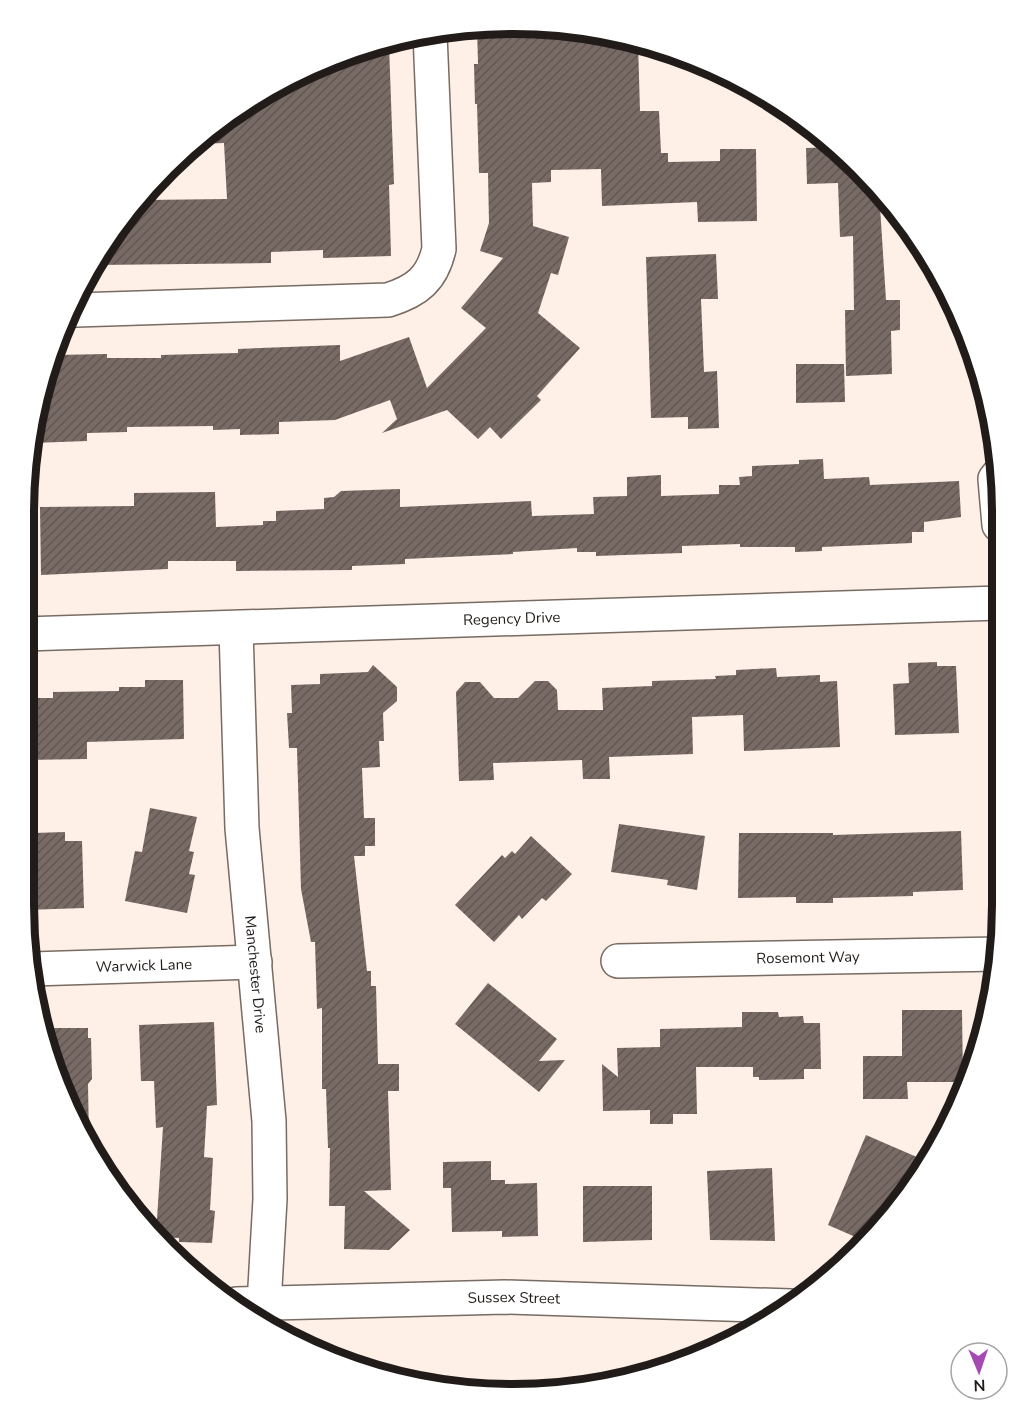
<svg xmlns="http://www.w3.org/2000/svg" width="1027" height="1419" font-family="'Nunito Sans',sans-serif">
<defs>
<pattern id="building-hatch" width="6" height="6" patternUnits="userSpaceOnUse" patternTransform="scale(1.5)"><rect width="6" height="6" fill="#786a65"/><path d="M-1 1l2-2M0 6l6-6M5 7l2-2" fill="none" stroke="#625652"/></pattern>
</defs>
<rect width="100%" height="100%" fill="#fef0e6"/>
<g fill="url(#building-hatch)">
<polygon points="477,26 577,28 638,42 640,111 659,111 661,153 668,153 668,162 720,161 720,149 756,149 757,221 698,222 697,202 602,206 601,169 551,170 551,182 532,183 533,226 569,237 558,275 551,273 538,313 580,348 537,396 541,400 501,439 490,427 478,439 447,410 382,433 397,419 390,400 335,420 279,422 279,434 240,435 240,429 213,430 213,426 127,427 127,432 87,433 87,441 33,443 41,387 55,355 107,354 107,358 161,358 161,355 238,353 238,349 340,345 340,361 409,337 427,388 486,328 461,308 503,258 480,251 489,223 488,173 479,173 477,104 475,104 474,64 478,64"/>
<polygon points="389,45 394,184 389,185 391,256 323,258 323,250 271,252 271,263 96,265 106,242 145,200 227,199 224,143 197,144 215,125 297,75 374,46"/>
<polygon points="837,147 879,191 886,300 900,300 900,330 891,331 892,374 846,376 845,310 854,310 853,236 840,237 838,183 807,184 806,148"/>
<polygon points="716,254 718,299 701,299 704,372 717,371 719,428 688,429 688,417 651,418 646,257"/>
<polygon points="796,364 844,364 845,402 796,403"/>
<polygon points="823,459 824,479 869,477 870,485 959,481 961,517 924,522 924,532 912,532 912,543 822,547 822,551 795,552 795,547 740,547 740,544 682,546 682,553 596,556 596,552 577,552 577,548 513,552 513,554 405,559 405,564 352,566 352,570 236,571 236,561 168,561 168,569 41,575 40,507 134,506 134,493 215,492 216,527 263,525 263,521 276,521 276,511 324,509 324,498 334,497 341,491 400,489 400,507 531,501 532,516 594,514 593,497 627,496 627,477 661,475 661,496 719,494 719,485 740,485 739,477 752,476 752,466 799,464 799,460"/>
<polygon points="937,662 937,666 956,666 959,733 895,735 893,684 909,683 908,663"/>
<polygon points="373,665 397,687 397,701 383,713 384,741 379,741 380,767 362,768 364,818 375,818 375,846 365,846 365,856 354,856 367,971 371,971 371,986 376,986 378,1064 399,1064 399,1091 388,1091 391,1190 364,1191 410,1230 389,1250 344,1249 345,1206 329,1206 330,1148 328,1148 326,1089 322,1089 322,1008 317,1009 315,942 311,942 301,889 297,748 289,748 287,713 292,713 291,685 320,684 320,674 368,672"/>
<polygon points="776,668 777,677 820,675 820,682 837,681 840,747 744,751 743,715 692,717 693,754 609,757 610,779 583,779 582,760 493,763 494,780 459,781 456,692 465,682 480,682 494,698 518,698 535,681 548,681 557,690 558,710 603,710 602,688 652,686 652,681 716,679 715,676 736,675 736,670"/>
<polygon points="145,680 183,680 184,739 87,742 87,759 24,760 26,698 53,698 53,692 119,691 119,687 145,687"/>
<polygon points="150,808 197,817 189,851 194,852 189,874 195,875 187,913 125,901 135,851 142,852"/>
<polygon points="619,824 705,836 697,890 667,885 668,880 611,872"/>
<polygon points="961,831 963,890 913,892 913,896 833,898 833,903 796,903 796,897 738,898 739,833 833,833 833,835"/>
<polygon points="65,832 65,841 82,841 84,908 25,910 24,840 34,840 34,833"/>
<polygon points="531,836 572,874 546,901 542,898 522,919 519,915 494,942 455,905 502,855 505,858 512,851 515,854"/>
<polygon points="488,983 557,1039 539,1061 565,1060 539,1092 455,1024"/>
<polygon points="902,1010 962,1010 963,1082 907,1082 908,1099 863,1099 863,1056 902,1056"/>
<polygon points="742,1012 778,1012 779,1017 803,1016 804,1023 820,1023 821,1069 804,1069 804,1079 759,1080 759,1077 753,1077 753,1067 696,1067 697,1114 673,1114 673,1124 650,1124 650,1110 603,1111 602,1064 618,1077 617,1048 660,1047 660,1029 742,1027"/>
<polygon points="214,1022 217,1105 207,1106 204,1157 213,1158 210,1210 215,1211 212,1243 179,1242 179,1238 159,1237 156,1234 163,1127 156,1128 154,1081 141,1081 139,1025"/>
<polygon points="50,1028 88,1028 88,1038 91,1038 92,1079 88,1084 89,1139 44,1040 50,1040"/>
<polygon points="866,1135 926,1161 882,1228 867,1242 828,1225"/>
<polygon points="491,1161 491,1180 505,1180 505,1184 537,1183 538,1236 502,1237 502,1231 452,1232 451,1188 443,1188 443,1162"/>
<polygon points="772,1168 775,1241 710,1240 707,1171"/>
<polygon points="583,1186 652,1186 652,1240 583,1242"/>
</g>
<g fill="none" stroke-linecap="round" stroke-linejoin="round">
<g stroke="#776b63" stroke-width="36">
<g id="street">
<path d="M76,310l312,-10c29,-9 44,-21 51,-51l-9,-215"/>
<polyline points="999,474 995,479 999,525"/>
<path id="s1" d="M236,629l6,199 27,293 1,78 -7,123"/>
<path id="s2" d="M24,634l976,-31"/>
<path id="s3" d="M618,961l381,-7"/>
<path id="s4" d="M32,969l223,-7"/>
<path id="s5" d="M236,1304l269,-7 286,9"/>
</g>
</g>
<use href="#street" stroke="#fff" stroke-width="33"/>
</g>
<g text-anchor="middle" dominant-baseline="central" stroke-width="6" stroke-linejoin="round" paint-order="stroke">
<g font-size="15" fill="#211c19" stroke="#fff">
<text stroke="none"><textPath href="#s2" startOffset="488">Regency Drive</textPath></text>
<text stroke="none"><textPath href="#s3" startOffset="190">Rosemont Way</textPath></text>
<text stroke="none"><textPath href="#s4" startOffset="112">Warwick Lane</textPath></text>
<text stroke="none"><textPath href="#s1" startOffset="346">Manchester Drive</textPath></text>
<text stroke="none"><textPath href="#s5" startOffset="278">Sussex Street</textPath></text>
</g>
</g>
<path d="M0 0H1027V1419H0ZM513 34H513A479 479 0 0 1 992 513V905A479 479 0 0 1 513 1384H513A479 479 0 0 1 34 905V513A479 479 0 0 1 513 34Z" fill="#fff" fill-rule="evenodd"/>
<path fill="none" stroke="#211c19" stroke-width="8" d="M513 34H513A479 479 0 0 1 992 513V905A479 479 0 0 1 513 1384H513A479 479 0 0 1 34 905V513A479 479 0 0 1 513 34Z"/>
<g transform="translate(979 1371) rotate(178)"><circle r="28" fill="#ffffff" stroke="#a6a4a3" stroke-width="1.5"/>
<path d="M0-4.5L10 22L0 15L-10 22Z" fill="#a549b3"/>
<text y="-9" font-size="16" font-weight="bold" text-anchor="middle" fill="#211c19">N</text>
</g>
</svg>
